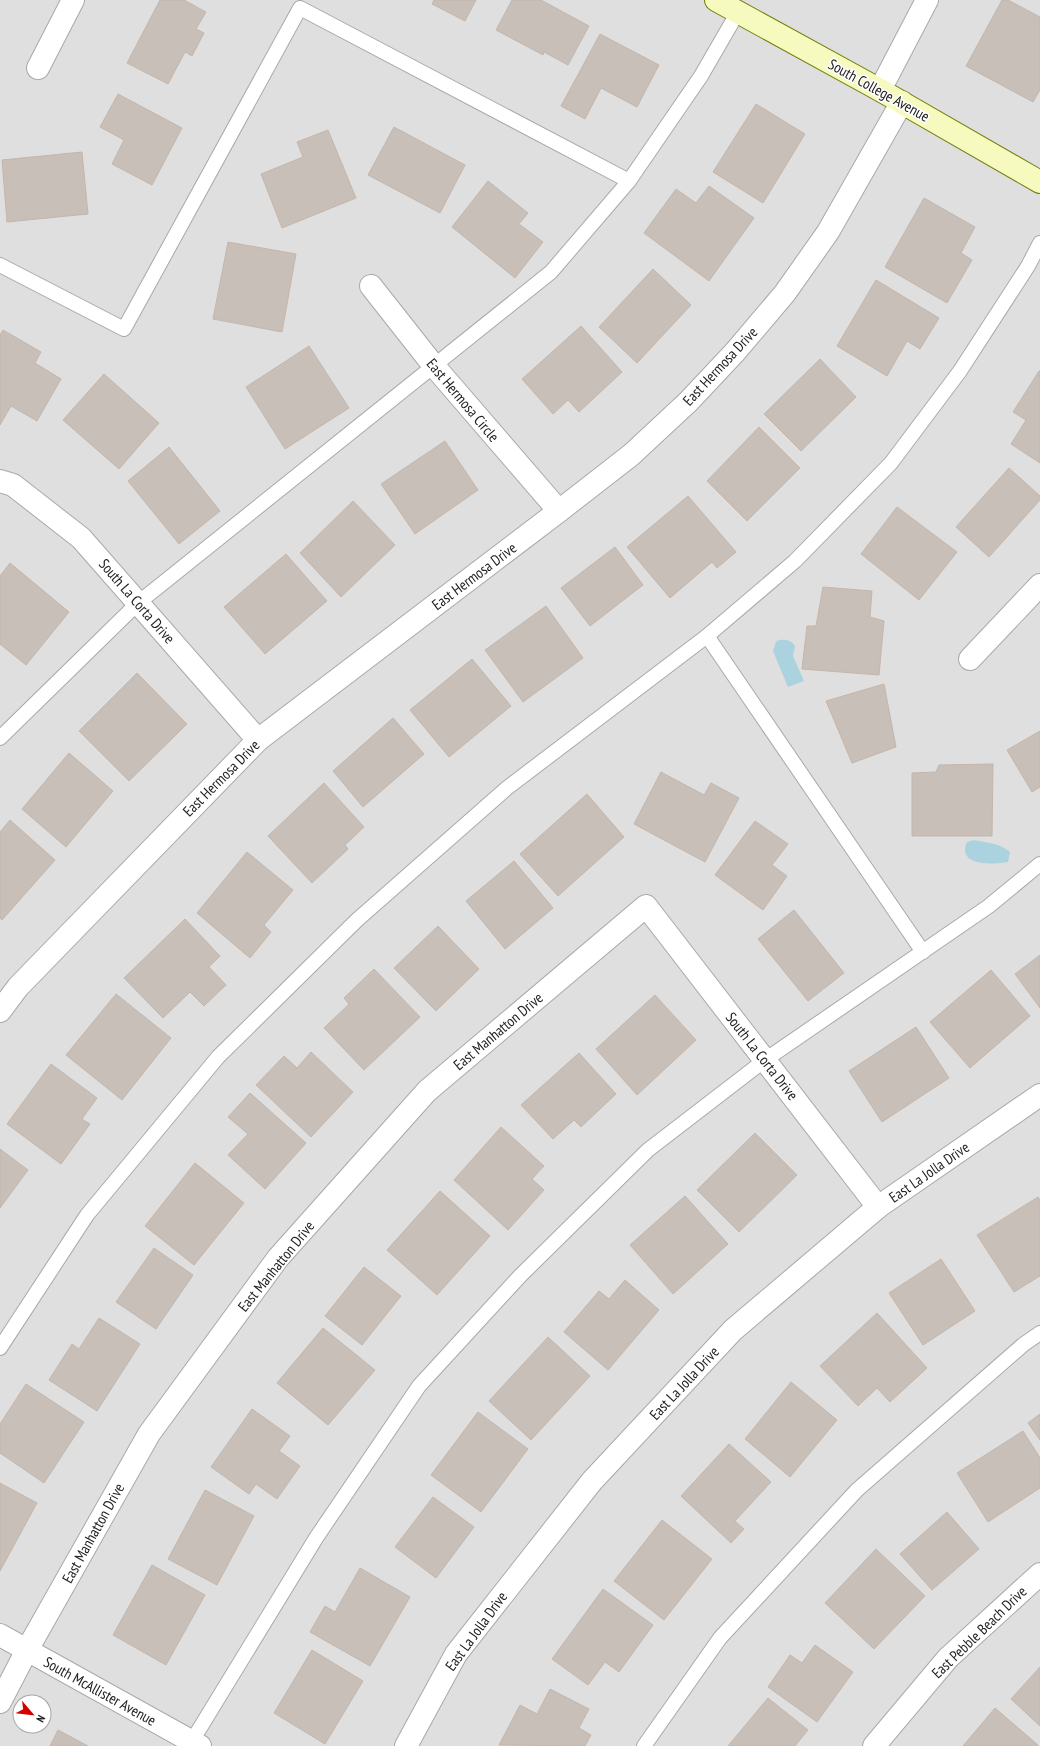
<svg xmlns="http://www.w3.org/2000/svg" width="1040" height="1746" font-family="'PT Sans Narrow',sans-serif">
<rect width="100%" height="100%" fill="#f2efe9"/>
<path fill="#e0dfdf" fill-rule="evenodd" d="M0,0h1040v1746h-1040zM20,1702h24v24h-24z"/>
<g fill="#aad3df">
<path d="M779,640c7,-1 12,0 16,6l-2,10 11,25 -16,6 -15,-36 3,-9z"/>
<path d="M974,840c14,3 25,3 36,12l-2,10c-15,3 -52,4 -41,-20z"/>
</g>
<g fill="#c7bfb8" stroke="#c4b6ab">
<polygon points="160,0 184,0 206,12 196,29 204,33 192,56 185,52 168,84 127,63"/>
<polygon points="434,0 476,0 465,21 432,4"/>
<polygon points="512,0 541,0 589,26 568,65 544,52 543,55 496,30"/>
<polygon points="1002,0 1008,0 1040,17 1040,90 1033,102 966,66"/>
<polygon points="600,34 659,65 637,107 601,88 585,119 561,106"/>
<polygon points="118,94 182,128 152,185 112,164 124,140 100,127"/>
<polygon points="756,104 805,134 763,203 713,172"/>
<polygon points="394,127 465,165 440,213 368,175"/>
<polygon points="328,130 356,198 282,228 261,174 303,157 297,142"/>
<polygon points="82,152 88,214 7,222 2,160"/>
<polygon points="488,181 528,213 519,224 543,242 515,278 452,227"/>
<polygon points="709,186 754,218 709,281 644,233 676,189 696,203"/>
<polygon points="924,198 975,227 961,253 972,260 947,303 885,267"/>
<polygon points="228,242 296,254 282,332 213,319"/>
<polygon points="653,269 691,305 637,363 599,327"/>
<polygon points="876,280 939,318 920,349 907,341 887,376 837,346"/>
<polygon points="581,326 622,372 579,412 568,400 553,414 522,379"/>
<polygon points="3,330 41,352 35,363 61,379 37,421 11,406 0,425 0,335"/>
<polygon points="309,346 349,408 285,449 246,387"/>
<polygon points="820,359 856,397 801,451 764,414"/>
<polygon points="1039,371 1040,371 1040,463 1011,444 1026,420 1013,412"/>
<polygon points="104,374 159,423 119,469 63,420"/>
<polygon points="759,427 800,468 747,521 707,481"/>
<polygon points="445,441 478,490 415,534 381,484"/>
<polygon points="169,447 220,511 179,544 128,481"/>
<polygon points="1009,468 1040,496 1040,500 989,557 956,527"/>
<polygon points="688,496 736,552 717,568 712,562 670,598 627,547"/>
<polygon points="353,501 395,545 341,597 300,553"/>
<polygon points="897,507 957,552 919,600 861,554"/>
<polygon points="615,547 643,585 590,626 561,588"/>
<polygon points="286,554 327,601 265,654 224,607"/>
<polygon points="10,563 69,612 26,665 0,644 0,576"/>
<polygon points="823,587 872,591 870,617 884,621 879,675 802,669 807,626 816,626"/>
<polygon points="546,606 583,658 523,702 485,650"/>
<polygon points="472,659 511,706 449,757 410,710"/>
<polygon points="137,673 187,724 129,781 79,731"/>
<polygon points="884,684 896,747 852,763 826,701"/>
<polygon points="393,718 424,754 363,807 333,771"/>
<polygon points="1040,731 1040,787 1032,792 1007,750"/>
<polygon points="69,753 113,791 66,847 22,809"/>
<polygon points="993,764 992,836 912,836 912,773 936,772 939,765"/>
<polygon points="661,772 704,795 711,783 739,798 705,862 634,824"/>
<polygon points="324,783 364,827 345,845 348,849 312,883 268,836"/>
<polygon points="587,794 624,837 558,896 520,854"/>
<polygon points="10,820 55,860 2,920 0,918 0,832"/>
<polygon points="755,821 788,844 772,865 787,876 763,910 715,875"/>
<polygon points="247,852 293,890 264,925 271,932 250,958 197,913"/>
<polygon points="514,861 553,908 505,949 466,901"/>
<polygon points="794,910 844,973 808,1001 758,939"/>
<polygon points="185,919 220,956 209,967 226,985 204,1006 190,992 163,1018 124,978"/>
<polygon points="438,926 479,969 436,1011 394,968"/>
<polygon points="1040,955 1040,1008 1015,974"/>
<polygon points="374,969 420,1017 364,1070 324,1028 349,1004 344,998"/>
<polygon points="991,970 1030,1016 970,1068 930,1022"/>
<polygon points="116,994 171,1038 122,1100 66,1055"/>
<polygon points="655,995 696,1040 637,1095 596,1049"/>
<polygon points="916,1027 949,1078 882,1122 849,1071"/>
<polygon points="311,1052 353,1092 311,1137 256,1085 284,1056 297,1068"/>
<polygon points="579,1053 616,1094 581,1127 574,1120 553,1139 521,1105"/>
<polygon points="51,1064 97,1098 82,1119 90,1124 61,1164 7,1124"/>
<polygon points="250,1093 306,1143 265,1189 228,1155 248,1134 228,1117"/>
<polygon points="501,1127 544,1166 532,1179 544,1190 508,1230 454,1180"/>
<polygon points="755,1133 797,1175 739,1232 697,1190"/>
<polygon points="0,1149 28,1170 0,1208"/>
<polygon points="195,1163 244,1203 194,1265 145,1226"/>
<polygon points="440,1191 490,1236 437,1295 387,1250"/>
<polygon points="685,1196 728,1244 673,1294 630,1245"/>
<polygon points="1038,1197 1040,1200 1040,1276 1014,1292 977,1235"/>
<polygon points="154,1248 193,1275 156,1329 116,1302"/>
<polygon points="941,1259 975,1311 923,1345 889,1293"/>
<polygon points="364,1267 401,1296 362,1345 325,1316"/>
<polygon points="625,1280 659,1310 608,1370 564,1332 599,1291 609,1299"/>
<polygon points="877,1313 927,1368 890,1402 877,1388 858,1406 820,1366"/>
<polygon points="99,1318 140,1344 97,1411 49,1380 72,1344 79,1349"/>
<polygon points="323,1328 375,1370 328,1425 277,1383"/>
<polygon points="548,1337 590,1376 531,1440 489,1401"/>
<polygon points="791,1382 837,1420 790,1477 745,1439"/>
<polygon points="26,1384 84,1422 44,1483 0,1453 0,1424"/>
<polygon points="252,1409 290,1436 279,1451 300,1466 277,1499 256,1484 249,1494 211,1467"/>
<polygon points="478,1412 528,1449 481,1512 431,1475"/>
<polygon points="1040,1414 1040,1440 1028,1423"/>
<polygon points="1023,1431 1040,1458 1040,1488 988,1522 957,1473"/>
<polygon points="729,1444 771,1482 735,1521 744,1529 731,1543 681,1496"/>
<polygon points="0,1483 37,1503 0,1571"/>
<polygon points="205,1490 254,1516 217,1585 168,1559"/>
<polygon points="433,1497 474,1527 436,1578 395,1547"/>
<polygon points="947,1512 979,1549 932,1590 900,1554"/>
<polygon points="662,1520 712,1559 664,1620 614,1581"/>
<polygon points="876,1549 925,1596 874,1649 825,1603"/>
<polygon points="152,1565 205,1595 166,1665 113,1635"/>
<polygon points="360,1568 410,1597 370,1666 310,1632 325,1606 335,1612"/>
<polygon points="603,1589 653,1625 619,1672 605,1662 588,1685 552,1659"/>
<polygon points="815,1645 853,1672 817,1722 768,1687 790,1655 802,1663"/>
<polygon points="312,1650 363,1681 325,1744 274,1713"/>
<polygon points="1040,1667 1040,1726 1011,1699"/>
<polygon points="550,1689 589,1709 579,1728 591,1735 585,1746 499,1745 520,1705 537,1714"/>
<polygon points="768,1698 808,1730 795,1746 728,1746"/>
<polygon points="995,1708 1038,1745 1037,1746 963,1746"/>
<polygon points="58,1730 88,1746 50,1746"/>
</g>
<g fill="none" stroke-linecap="round" stroke-linejoin="round">
<g stroke="#a9a9a9" stroke-width="16">
<g id="lane">
<polyline points="0,265 124,329 300,8 629,181"/>
<polyline points="707,636 923,952"/>
<polyline points="0,738 138,603 551,272 629,181 701,76 738,12"/>
<polyline points="0,1348 87,1215 218,1057 357,920 507,788 707,636 795,561 891,463 960,371 1028,266 1040,243"/>
<polyline points="189,1746 316,1538 419,1386 520,1276 648,1150 765,1060 989,906 1040,864"/>
<polyline points="644,1746 720,1638 857,1490 1024,1344 1040,1333"/>
</g>
</g>
<g stroke="#a9a9a9" stroke-width="24">
<g id="street">
<polyline points="38,68 73,0"/>
<polyline points="880,90 927,0"/>
<polyline points="371,286 434,366 559,511"/>
<polyline points="0,481 13,485 81,538 258,740"/>
<polyline points="970,659 1040,585"/>
<polyline points="0,1011 18,987 258,740 559,511 631,455 688,402 735,352 785,293 828,232 902,102"/>
<polyline points="0,1635 200,1746"/>
<polyline points="0,1702 27,1650 149,1434 278,1258 427,1091 646,906 878,1207"/>
<polyline points="406,1746 456,1654 592,1481 733,1330 878,1207 1040,1095"/>
<polyline points="874,1746 948,1658 1040,1574"/>
</g>
</g>
<g stroke="#707d05" stroke-width="24">
<polyline id="secondary" points="716,0 880,90 1040,182"/>
</g>
<use href="#lane" stroke="#fff" stroke-width="14"/>
<use href="#street" stroke="#fff" stroke-width="22"/>
<use href="#secondary" stroke="#f7fabf" stroke-width="22"/>
</g>
<g text-anchor="middle" dominant-baseline="central" stroke-width="3" stroke-linejoin="round" paint-order="stroke">
<g font-size="15" fill="#222" stroke="#fff">
<text transform="translate(879 90) rotate(29)">South College Avenue</text>
<text transform="translate(720 366) rotate(-47)">East Hermosa Drive</text>
<text transform="translate(463 400) rotate(50)">East Hermosa Circle</text>
<text transform="translate(474 576) rotate(-37)">East Hermosa Drive</text>
<text transform="translate(137 601) rotate(49)">South La Corta Drive</text>
<text transform="translate(221 778) rotate(-45)">East Hermosa Drive</text>
<text transform="translate(498 1031) rotate(-40)">East Manhatton Drive</text>
<text transform="translate(762 1056) rotate(52)">South La Corta Drive</text>
<text transform="translate(929 1172) rotate(-35)">East La Jolla Drive</text>
<text transform="translate(276 1266) rotate(-51)">East Manhatton Drive</text>
<text transform="translate(684 1383) rotate(-47)">East La Jolla Drive</text>
<text transform="translate(93 1533) rotate(-61)">East Manhatton Drive</text>
<text transform="translate(476 1631) rotate(-54)">East La Jolla Drive</text>
<text transform="translate(979 1632) rotate(-44)">East Pebble Beach Drive</text>
<text transform="translate(100 1691) rotate(29)">South McAllister Avenue</text>
</g>
</g>
<g transform="translate(32 1714) rotate(118)"><circle r="19" fill="#ffffff" stroke="#a7a7a7"/>
<path d="M0-3L7 15L0 10L-7 15Z" fill="#d40000"/>
<text y="-6" font-size="11" font-weight="bold" text-anchor="middle" fill="#222222">N</text>
</g>
</svg>
